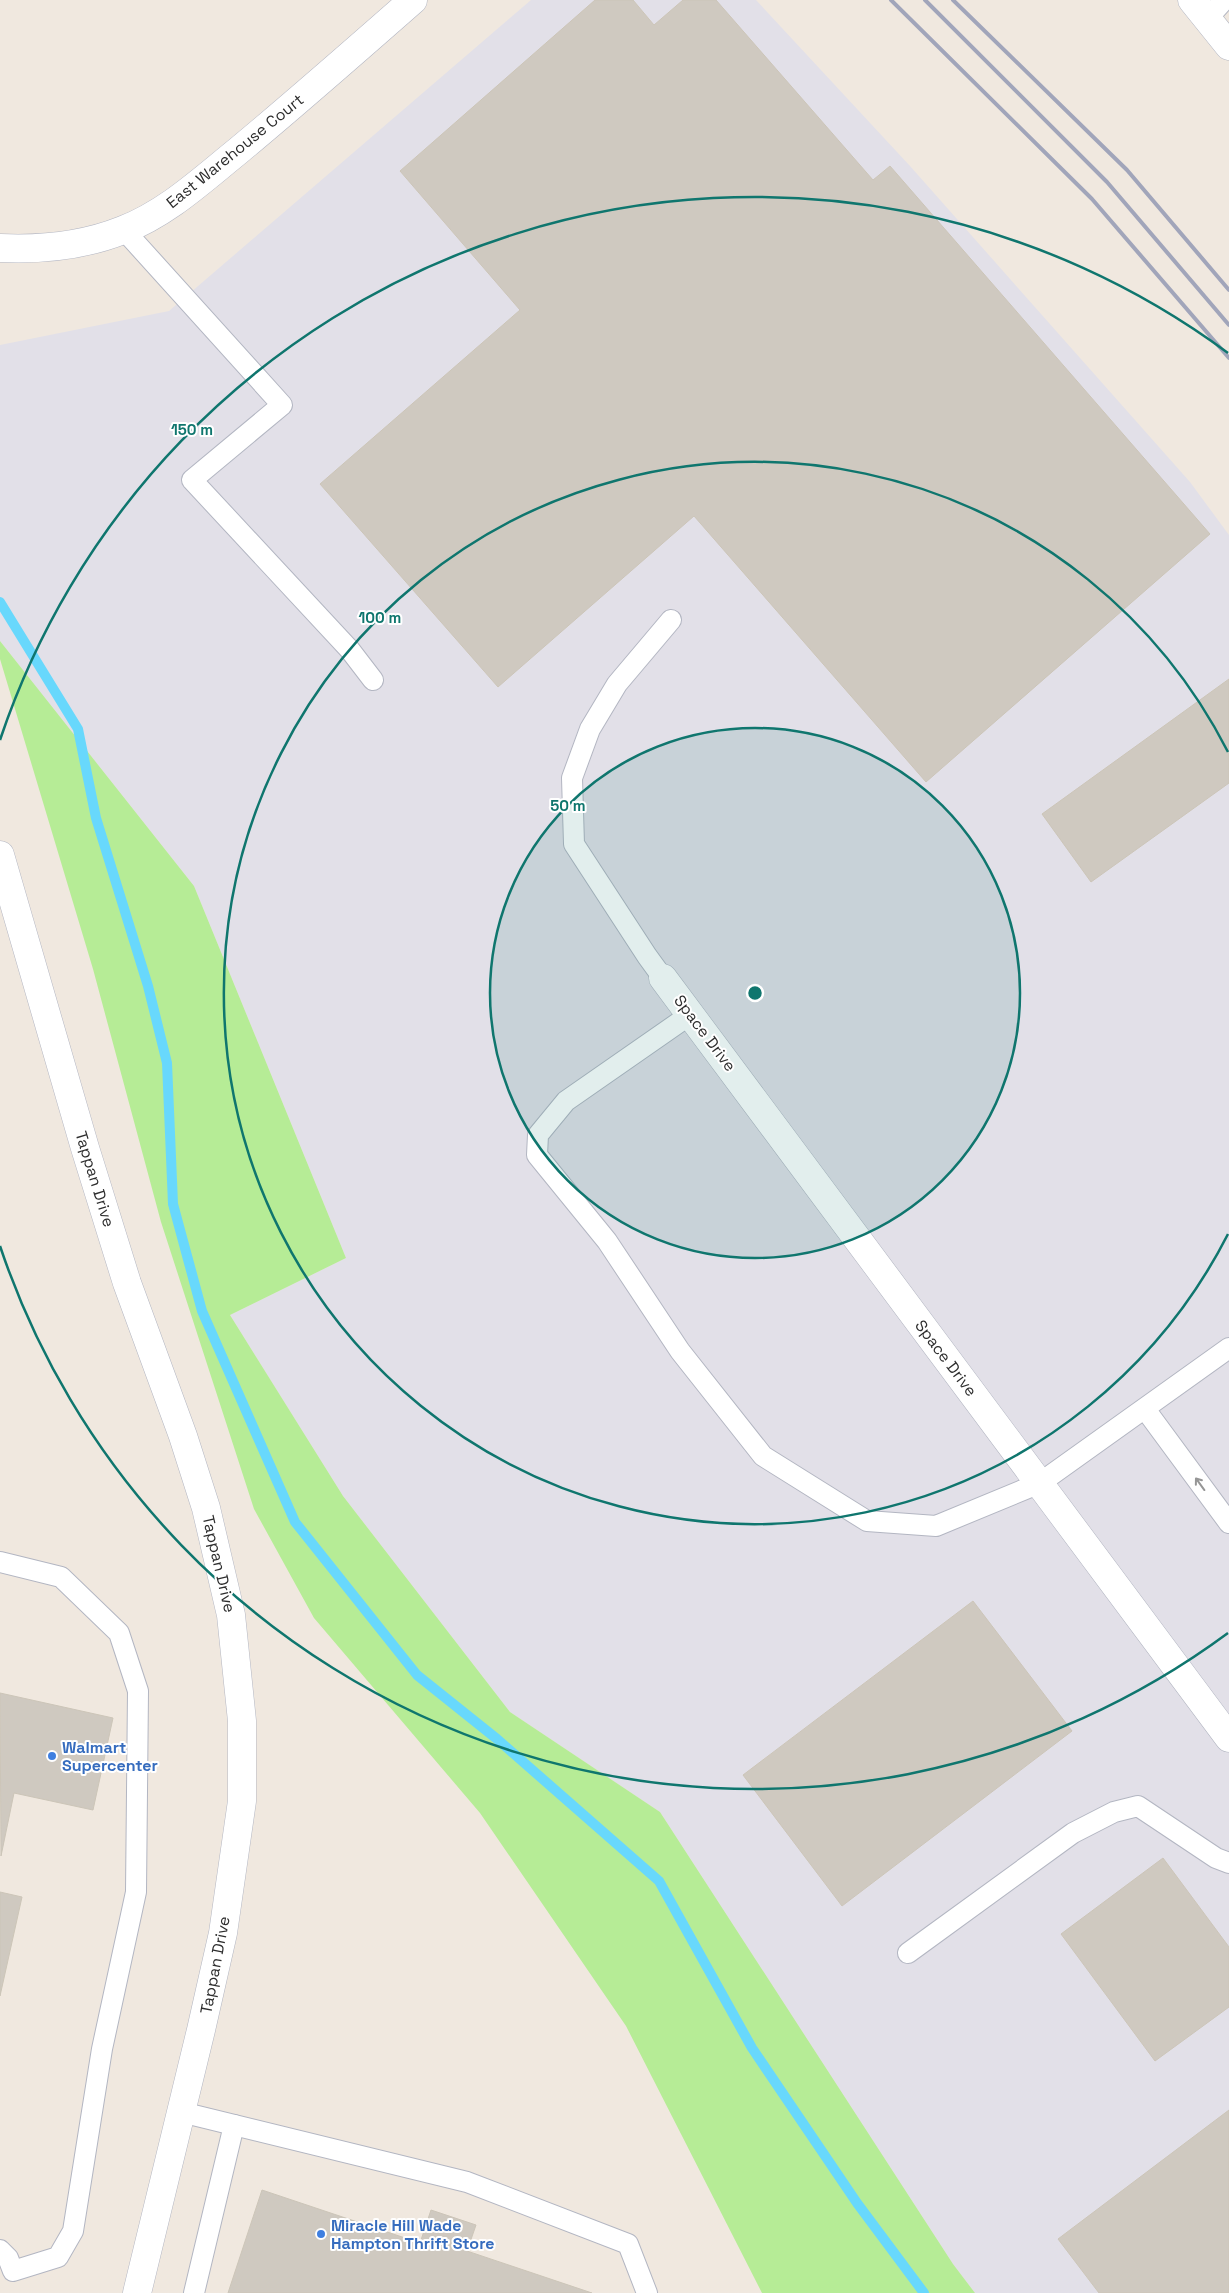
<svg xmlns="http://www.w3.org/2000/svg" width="1229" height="2293" font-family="'Space Grotesk',sans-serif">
<rect width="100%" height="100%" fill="#f0e8df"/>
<polygon fill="#e2e0e8" points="531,0 756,0 910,166 1190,482 1229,535 1229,2293 975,2293 953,2264 660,1812 510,1712 343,1496 230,1315 346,1258 194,886 0,641 0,345 169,311"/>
<polygon fill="#b6ec96" points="0,641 194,886 346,1258 230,1315 343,1496 510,1712 660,1812 953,2264 975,2293 762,2293 626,2026 480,1813 314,1618 254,1509 161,1222 93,969 0,659"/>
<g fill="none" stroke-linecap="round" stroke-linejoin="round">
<polyline stroke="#68d8fc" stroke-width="10" points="0,602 78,729 96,818 148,986 167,1063 173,1204 202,1311 295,1522 417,1675 497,1739 659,1881 752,2048 857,2203 924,2293"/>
</g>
<g fill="#cfc9c0" stroke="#ccc5b8">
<polygon points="595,0 633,0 654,25 683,0 716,0 873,180 890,166 1210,534 926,782 694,516 498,687 320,484 520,310 400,171"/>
<polygon points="1229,679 1229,783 1091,882 1042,814"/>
<polygon points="973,1601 1072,1731 842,1906 743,1775"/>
<polygon points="0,1693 113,1718 93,1810 14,1793 1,1856"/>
<polygon points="1163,1858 1229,1947 1229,2007 1155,2061 1061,1934"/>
<polygon points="0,1892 22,1897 0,1996"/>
<polygon points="1229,2110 1229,2293 1099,2293 1058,2239"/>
<polygon points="262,2190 420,2243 431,2210 476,2225 467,2251 592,2293 228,2293"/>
</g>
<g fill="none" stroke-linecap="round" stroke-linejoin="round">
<g stroke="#b3b6c2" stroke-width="22">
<g id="service">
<polyline points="1207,19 1224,0"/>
<polyline points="124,230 282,405 192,480 350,650 373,680"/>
<polyline points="663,978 647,956 574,844 572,778 590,729 617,684 671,620"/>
<polyline points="691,1014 566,1101 538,1135 537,1155 607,1241 680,1351 763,1456 867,1521 936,1526 1040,1483 1229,1348"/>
<polyline points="1145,1409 1229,1523"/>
<polyline points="0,1562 61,1577 119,1633 138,1691 136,1892 102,2049 73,2231 58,2257 13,2271 8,2258 0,2250"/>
<polyline points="908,1953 1073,1833 1114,1812 1138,1806 1216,1858 1229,1863"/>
<polyline points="181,2112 467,2182 628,2244 647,2293"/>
<polyline points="194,2293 234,2125"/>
</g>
</g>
<g stroke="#b3b6c2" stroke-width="29">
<g id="minor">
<path d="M0,248c43,2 83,-2 123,-18 44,-17 79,-50 115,-79 59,-49 117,-100 175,-151"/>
<polyline points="0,855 85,1148 127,1283 183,1436 206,1508 231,1615 242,1721 242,1801 223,1933 201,2030 137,2293"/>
<polyline points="663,978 1229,1738"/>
</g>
</g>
<g stroke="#b3b6c2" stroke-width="29">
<polyline id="tertiary" points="1192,0 1229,46"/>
</g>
<use href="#service" stroke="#fff" stroke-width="20"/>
<use href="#minor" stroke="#fff" stroke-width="28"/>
<use href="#tertiary" stroke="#fff" stroke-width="28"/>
<g stroke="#a1a5ba" stroke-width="4">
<polyline points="891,0 1092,199 1229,358"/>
<polyline points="925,0 1107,182 1229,325"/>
<polyline points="953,0 1127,170 1229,290"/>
</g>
</g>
<defs><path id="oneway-shaft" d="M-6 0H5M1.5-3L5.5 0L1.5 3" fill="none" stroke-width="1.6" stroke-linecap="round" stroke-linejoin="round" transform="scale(1.25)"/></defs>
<use stroke="#969696" href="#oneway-shaft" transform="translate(1200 1484) rotate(-126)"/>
<circle cx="755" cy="993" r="265" fill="#0f766e" fill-opacity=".12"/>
<g fill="none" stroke="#0f766e" stroke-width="2.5">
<circle cx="755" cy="993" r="265"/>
<path d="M1228 1234A531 531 0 1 1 1228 752"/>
<path d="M1228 1633A796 796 0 0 1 0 1246M0 740A796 796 0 0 1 1228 353"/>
</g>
<g fill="#3f7fe0" stroke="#fff" stroke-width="2">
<circle cx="52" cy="1756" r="5"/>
<circle cx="321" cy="2234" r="5"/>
</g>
<g text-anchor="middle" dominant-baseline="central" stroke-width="4" stroke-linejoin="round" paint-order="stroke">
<g font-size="16" fill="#2e2e2e" stroke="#fff">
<text transform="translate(235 151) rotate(-39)">East Warehouse Court</text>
<text transform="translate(705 1033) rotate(53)">Space Drive</text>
<text transform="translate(95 1179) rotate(73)">Tappan Drive</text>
<text transform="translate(946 1358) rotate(53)">Space Drive</text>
<text transform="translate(219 1564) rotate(77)">Tappan Drive</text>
<text transform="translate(215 1965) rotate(-79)">Tappan Drive</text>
</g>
<g font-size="16" font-weight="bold" fill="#366cbe" stroke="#fff" text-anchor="start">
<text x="62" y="1747">Walmart<tspan x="62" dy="18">Supercenter</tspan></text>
<text x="331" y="2225">Miracle Hill Wade<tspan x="331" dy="18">Hampton Thrift Store</tspan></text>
</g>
</g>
<circle cx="755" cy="993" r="8" fill="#0f766e" stroke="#fff" stroke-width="2.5"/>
<g font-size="15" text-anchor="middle" font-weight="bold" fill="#0f766e" stroke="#fff" stroke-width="4" stroke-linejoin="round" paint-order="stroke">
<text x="192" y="435">150 m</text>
<text x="380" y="623">100 m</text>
<text x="568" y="811">50 m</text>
</g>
</svg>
